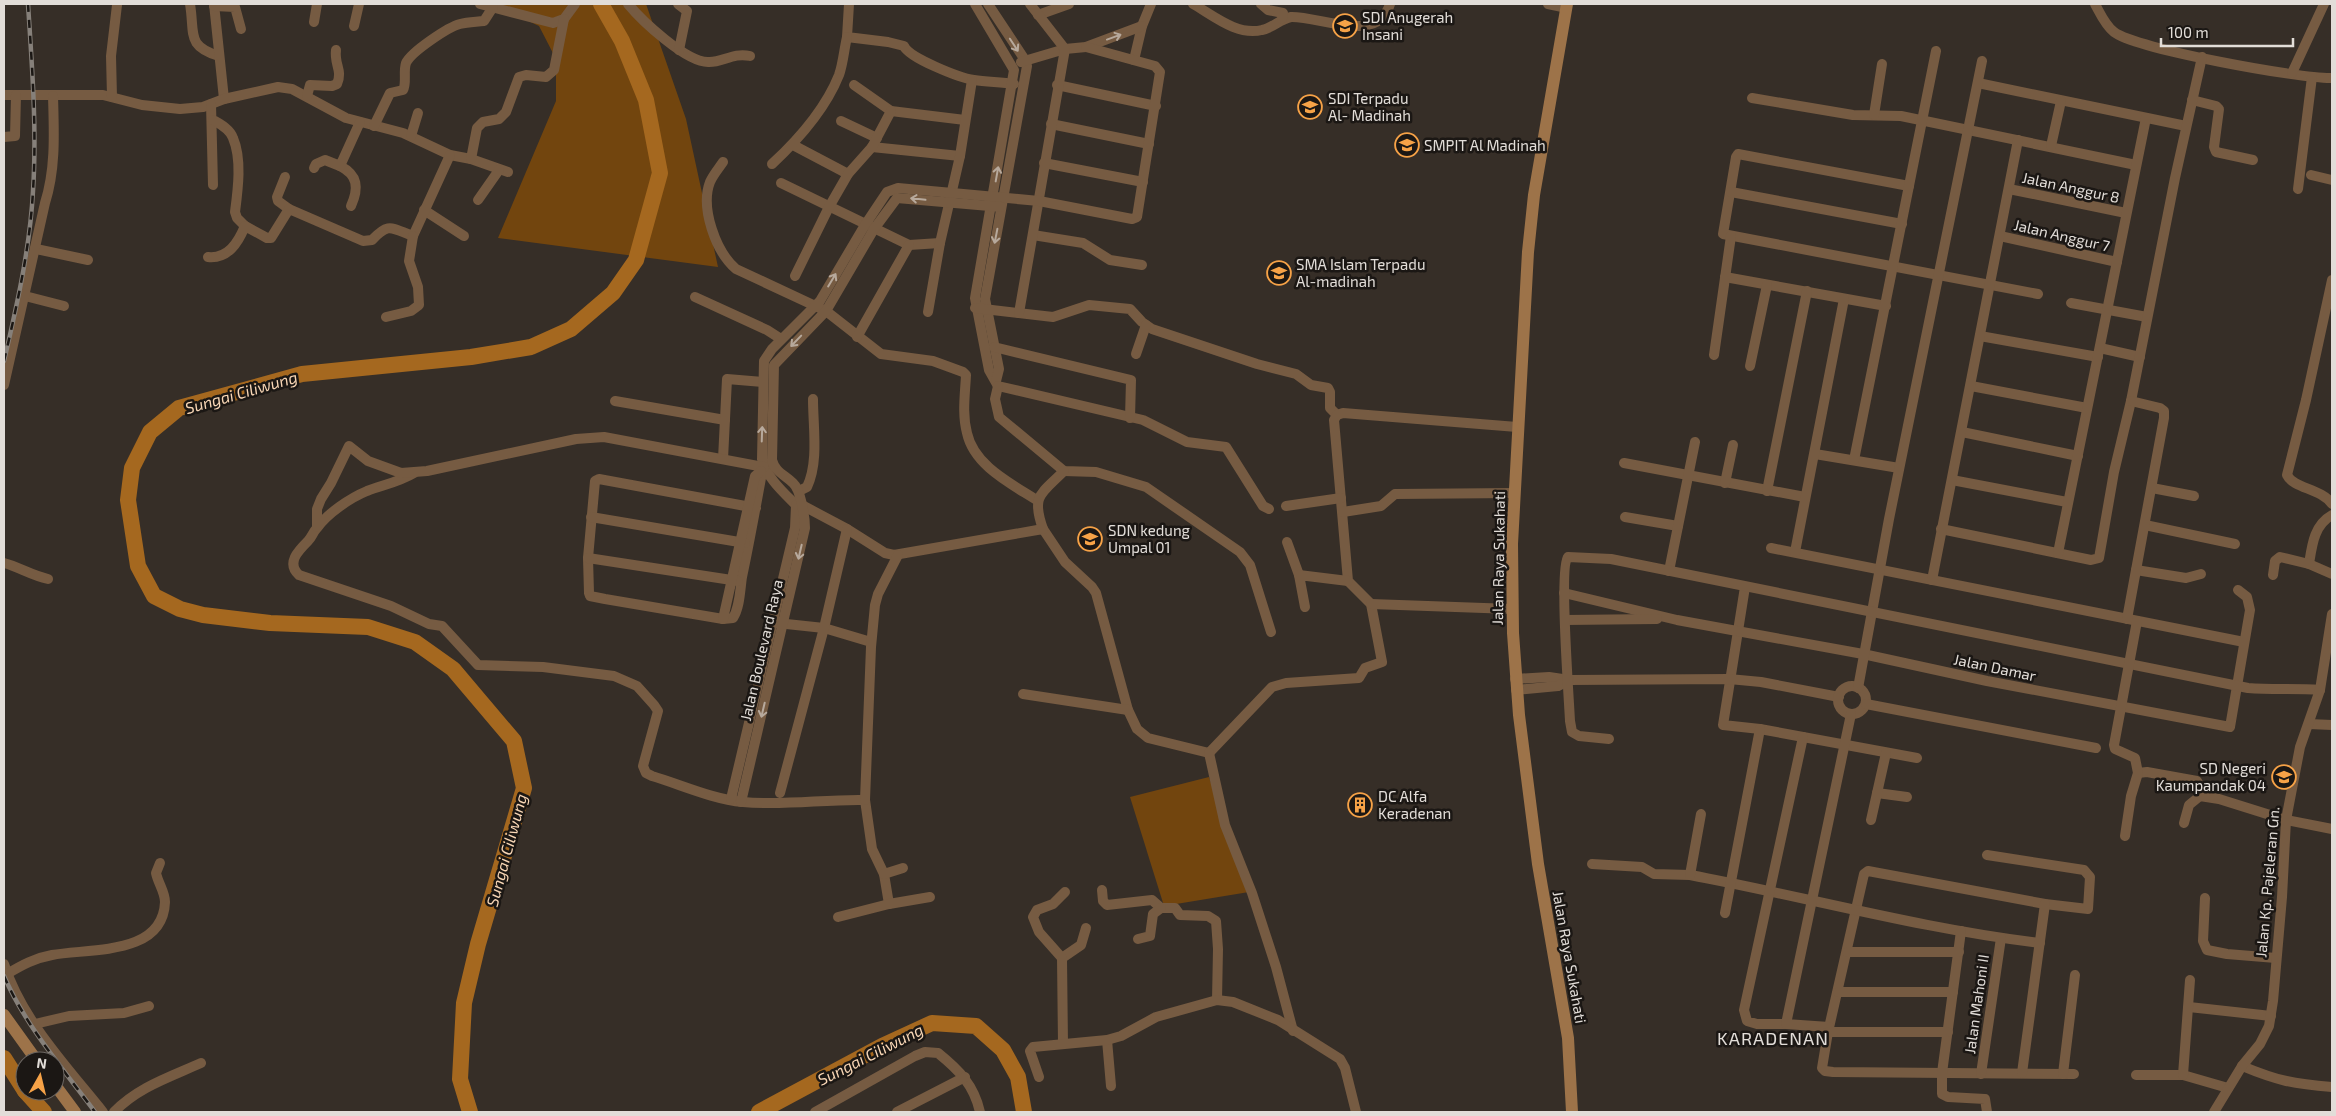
<svg xmlns="http://www.w3.org/2000/svg" width="2336" height="1116" font-family="'Exo 2',sans-serif">
<rect width="100%" height="100%" fill="#362e27"/>
<g fill="#72450e">
<polygon points="492,4 646,4 686,119 718,267 498,238 556,101 556,59 539,26"/>
<polygon points="1209,777 1249,892 1164,906 1130,797"/>
</g>
<g fill="none" stroke-linecap="round" stroke-linejoin="round">
<g stroke="#a5681f" stroke-width="16">
<polyline points="4,1058 25,1091"/>
<polyline points="25,1091 44,1112"/>
<polyline points="470,1112 460,1079 464,1003 478,944 524,788 514,741 453,669 415,642 368,627 270,623 203,615 180,609 154,596 138,566 128,500 132,468 150,432 179,408 302,374 471,357 531,347 571,329 613,293 636,260 660,173 646,100 622,41 601,4"/>
<polyline points="759,1112 882,1046 932,1023 976,1026 1003,1050 1018,1077 1024,1112"/>
</g>
<g stroke="#765b42" stroke-width="10">
<path d="M190,4c5,30 -4,42 29,52"/>
<polyline points="214,4 224,99"/>
<polyline points="480,4 553,23 564,19 575,4"/>
<path d="M628,4c14,17 58,58 80,58 14,1 25,-10 42,-6"/>
<polyline points="678,4 687,11 679,50"/>
<path d="M849,4l-2,33 41,5 16,4c5,12 56,32 70,34 13,2 27,2 40,4"/>
<polyline points="975,4 1014,70 975,298 989,370 998,386 1143,420 1187,442 1226,447 1263,506 1269,509"/>
<polyline points="988,4 1025,60 1027,66 985,299 999,369 996,381"/>
<path d="M1193,4c21,12 44,32 69,26 11,-2 18,-11 29,-13 29,-1 87,28 99,-13"/>
<polyline points="1261,4 1268,10 1283,13 1282,19"/>
<polyline points="1548,4 1567,8"/>
<path d="M2095,4c5,9 10,21 19,28 22,17 187,47 218,46"/>
<polyline points="214,6 235,7 241,29"/>
<polyline points="1038,15 1069,4"/>
<polyline points="314,22 317,4"/>
<polyline points="354,26 359,4"/>
<polyline points="1134,60 1142,26 1151,4"/>
<polyline points="1021,62 1065,49 1086,47 1142,26"/>
<polyline points="2292,73 2324,4"/>
<polyline points="1978,83 2186,126"/>
<polyline points="854,85 891,111 965,120"/>
<polyline points="1057,85 1156,106"/>
<polyline points="4,95 103,95 142,105 180,109 203,107 224,99 278,87 292,89 346,118 403,133 450,155 471,159 508,172"/>
<path d="M307,96l3,-11 22,1 5,-2c6,-14 -3,-19 -1,-34"/>
<polyline points="112,97 111,56 117,5"/>
<polyline points="1752,98 1853,115 1901,116 2136,165"/>
<polyline points="2192,100 2216,106 2219,109 2214,147 2216,152 2253,160"/>
<polyline points="211,104 213,185"/>
<polyline points="1874,115 1882,64"/>
<path d="M213,120c7,4 17,9 20,18 9,21 5,51 2,74l2,6 8,8"/>
<polyline points="841,121 877,138"/>
<polyline points="1051,124 1149,144"/>
<path d="M374,126l16,-33 13,-3c4,-7 0,-18 3,-27 5,-11 42,-36 54,-39 8,-2 16,-2 24,-3l9,-14"/>
<polyline points="411,136 418,113"/>
<polyline points="4,137 15,136 16,95"/>
<polyline points="793,145 848,174"/>
<polyline points="2051,146 2061,101"/>
<polyline points="872,147 960,156"/>
<polyline points="471,159 477,128 483,122 499,119 506,112 519,77 526,75 546,77 554,70 564,19"/>
<path d="M723,162c-4,6 -10,13 -13,20 -10,26 6,70 26,87l90,42 55,43 52,7 30,11 3,3c-1,20 -4,39 1,58 7,33 45,51 71,68"/>
<polyline points="1044,163 1143,182"/>
<path d="M772,164c27,-25 53,-54 67,-89 4,-11 5,-25 8,-38"/>
<path d="M340,166c18,9 19,22 11,40"/>
<polyline points="314,168 316,164 325,160 340,166 360,122"/>
<polyline points="2311,175 2332,180"/>
<polyline points="285,177 277,197 278,201 289,209"/>
<polyline points="781,183 909,245 940,243"/>
<polyline points="1909,186 1738,154 1736,157 1723,234 2038,294"/>
<polyline points="2009,189 2126,213"/>
<polyline points="2298,189 2312,77"/>
<polyline points="1731,192 1902,224"/>
<polyline points="478,200 499,170"/>
<polyline points="424,210 464,236"/>
<polyline points="1033,235 1083,243 1110,260 1142,265"/>
<polyline points="2000,236 2117,262"/>
<polyline points="36,249 88,260"/>
<path d="M208,257c20,2 30,-14 37,-31l22,12h4l18,-29 74,32 9,-1c17,-18 19,-12 41,-4l37,-81"/>
<polyline points="795,276 829,207 848,174 872,147 891,111"/>
<polyline points="1725,277 1886,306"/>
<path d="M2332,280l-26,120 -19,75c7,14 34,13 45,29"/>
<polyline points="25,296 64,306"/>
<polyline points="695,297 767,330 781,339"/>
<polyline points="2071,303 2147,317"/>
<polyline points="975,308 1053,317 1089,305 1130,309 1142,322 1152,329 1257,364 1296,374 1311,385 1328,388 1330,392 1330,408 1337,415"/>
<polyline points="928,312 940,243 960,156 972,80"/>
<polyline points="1019,313 1065,49 1030,4"/>
<polyline points="386,317 411,311 419,305 418,287 409,261 413,236"/>
<polyline points="1980,336 2098,357"/>
<polyline points="857,337 909,245"/>
<polyline points="994,347 1131,380 1130,418"/>
<polyline points="2100,348 2140,357"/>
<polyline points="1136,354 1146,325"/>
<polyline points="1714,355 1731,236"/>
<polyline points="1750,366 1767,285"/>
<path d="M4,385l41,-182c11,-35 9,-71 8,-107"/>
<polyline points="998,386 995,399 999,417 1064,471 1096,472 1146,487 1240,552 1250,565 1271,632"/>
<polyline points="1971,386 2087,408"/>
<polyline points="615,401 725,420"/>
<polyline points="1962,432 2078,456"/>
<polyline points="1815,454 1899,468"/>
<polyline points="723,459 727,379 763,382"/>
<polyline points="1854,460 1936,51"/>
<polyline points="1624,463 1805,497"/>
<path d="M414,473c-15,9 -31,12 -47,18 -17,7 -39,22 -50,37 -4,4 -5,9 -9,13 -10,10 -22,22 -9,34l92,31 38,18 13,2 36,39 65,2 71,9 23,10 17,19 4,6 -15,55 3,7 6,3c30,9 60,23 91,26 41,4 81,-3 122,-2l7,49 12,25 5,30"/>
<polyline points="1952,480 2067,502"/>
<polyline points="1725,483 1733,445"/>
<polyline points="2152,488 2194,496"/>
<path d="M799,491l8,-4c12,-25 6,-60 6,-88"/>
<polyline points="1767,491 1807,291"/>
<polyline points="796,505 800,504 847,529 885,553 894,555 1043,529 1065,562 1092,587 1096,593 1128,710 1137,729 1148,738 1209,753 1272,687 1286,683 1359,678 1365,668 1382,662 1371,604 1348,581 1334,420 1337,415 1343,413 1517,427"/>
<path d="M796,505c-13,-13 -29,-27 -34,-46l2,-98 8,-12 48,-48 45,-76 22,-33 11,-4 141,13 93,18 5,-2 23,-145 -5,-6 -69,-19"/>
<polyline points="1286,506 1341,498"/>
<path d="M756,508l-157,-29 -4,2 -7,77 1,35 1,3 15,3 118,20 10,-1c7,-11 7,-28 9,-41 7,-33 13,-66 19,-99l-2,-4"/>
<polyline points="1343,512 1381,506 1395,494 1515,493"/>
<polyline points="591,517 745,543"/>
<polyline points="1625,517 1678,526"/>
<polyline points="2145,525 2235,544"/>
<polyline points="317,527 317,509 321,499 331,483 349,446 368,461 401,473 427,471 576,439 604,437 764,467"/>
<path d="M1043,529c-12,-34 -2,-35 21,-58"/>
<polyline points="1941,529 2091,560 2099,558 2114,472 2131,401 2175,178 2202,57"/>
<polyline points="1287,542 1299,575"/>
<polyline points="1771,548 2244,642"/>
<polyline points="1795,552 1844,299"/>
<polyline points="2058,553 2146,118"/>
<polyline points="588,558 738,581"/>
<path d="M4,563c15,4 27,12 44,16"/>
<path d="M2309,564c3,-19 5,-39 23,-49"/>
<polyline points="2136,570 2186,578 2201,574"/>
<polyline points="1669,571 1695,442"/>
<polyline points="2273,575 2275,561 2280,557 2309,564 2332,574"/>
<polyline points="1932,580 2018,140"/>
<polyline points="1745,587 1723,725 1760,729 1917,758"/>
<polyline points="1564,593 1677,620 1863,654 1987,681 2230,727 2250,610 2247,597 2238,590"/>
<polyline points="1371,604 1512,609"/>
<polyline points="1305,607 1299,575 1348,581"/>
<polyline points="723,619 755,476 761,471"/>
<polyline points="2127,619 2164,418 2164,411 2160,408 2131,401"/>
<polyline points="1565,620 1657,619"/>
<polyline points="777,623 824,628 871,642"/>
<polyline points="1515,679 1549,677 1569,680 1729,679 1761,682 1839,697"/>
<circle cx="1852" cy="700" r="14"/>
<polyline points="1858,688 1889,519 1982,61"/>
<polyline points="1516,690 1558,686 1569,680"/>
<polyline points="1023,694 1128,710"/>
<polyline points="1866,704 2096,748"/>
<polyline points="2309,724 2332,725"/>
<path d="M1609,739l-30,-3 -7,-4 -2,-11c-1,-22 -11,-155 -2,-164l43,2 637,129c24,2 48,0 72,2"/>
<polyline points="1209,753 1225,825 1252,893 1276,967 1293,1031"/>
<polyline points="2138,773 2147,772 2197,781 2200,787 2200,796"/>
<polyline points="780,793 824,628 847,529"/>
<polyline points="1877,793 1907,797"/>
<polyline points="731,799 795,528 796,505"/>
<polyline points="865,800 871,647 875,605 878,594 898,555"/>
<path d="M741,802l64,-274c0,-10 -4,-38 -12,-45 -8,-8 -18,-11 -21,-23l2,-95 52,-54 48,-82 23,-31 104,9"/>
<polyline points="1871,820 1886,753"/>
<polyline points="2184,823 2189,805 2200,796 2219,799 2286,820 2332,829"/>
<polyline points="2125,836 2131,796 2138,773 2135,758 2115,749 2114,745 2137,621"/>
<polyline points="1987,855 2084,870 2090,877 2088,909 2045,904 1868,871 1864,874 1828,1032 1822,1068 1825,1071 1833,1072 2074,1074"/>
<path d="M1592,864l50,3 12,7 36,1c117,22 232,54 350,68"/>
<polyline points="884,874 903,868"/>
<polyline points="1690,875 1701,814"/>
<polyline points="1102,890 1103,901 1107,905 1152,900 1161,908 1175,908 1180,915 1208,916 1216,921 1218,949 1217,1000"/>
<polyline points="2205,898 2203,941 2207,950 2227,954 2276,958"/>
<polyline points="1725,913 1760,729"/>
<polyline points="838,917 889,904 930,897"/>
<polyline points="1961,931 1942,1073 1942,1094 1948,1097 1985,1099 1987,1112"/>
<polyline points="1138,939 1150,936 1153,914 1161,908"/>
<polyline points="1847,952 1959,952"/>
<polyline points="1062,958 1081,945 1086,928"/>
<path d="M4,964c18,56 63,103 99,148"/>
<path d="M7,974c15,-9 28,-16 45,-19 38,-7 111,1 113,-53 0,-10 -7,-19 -9,-29l4,-10"/>
<polyline points="1838,992 1953,992"/>
<polyline points="2189,1007 2271,1016"/>
<polyline points="35,1024 69,1016 124,1013 149,1006"/>
<polyline points="1786,1024 1757,1024 1747,1021 1744,1010 1803,737"/>
<polyline points="1829,1027 1786,1024 1851,714"/>
<polyline points="1828,1032 1948,1032"/>
<polyline points="1107,1040 1111,1086"/>
<polyline points="1063,1044 1062,958 1039,932 1033,917 1037,910 1053,904 1065,892"/>
<path d="M2242,1066c36,15 52,18 90,21"/>
<polyline points="2022,1073 2045,904"/>
<polyline points="1981,1074 2001,938"/>
<polyline points="2063,1074 2075,975"/>
<polyline points="2136,1075 2183,1075 2228,1088"/>
<polyline points="2183,1075 2190,980"/>
<polyline points="1039,1077 1030,1051 1033,1047 1107,1040 1121,1036 1156,1017 1217,1000 1233,1002 1278,1020 1340,1059 1345,1068 1356,1112"/>
<path d="M114,1112c24,-25 56,-35 87,-49"/>
<path d="M815,1112l100,-56 10,-4 13,1c21,17 36,32 42,59"/>
<polyline points="897,1112 965,1077"/>
<polyline points="2214,1112 2242,1066 2260,1044 2269,1026 2273,1001 2282,897 2286,820 2300,747 2320,690 2332,614"/>
</g>
<g stroke="#9d7349" stroke-width="12">
<polyline points="1567,4 1534,195 1528,252 1512,544 1513,633 1519,715 1538,864 1568,1038 1572,1112"/>
<polyline points="4,1015 37,1061"/>
<polyline points="55,1085 75,1112"/>
</g>
<g stroke="#86807a" stroke-width="4.5">
<g id="rail">
<path d="M4,361c13,-56 26,-113 29,-170 4,-62 -1,-125 -5,-187"/>
<path d="M4,976c21,49 59,93 91,136"/>
</g>
</g>
<use href="#rail" stroke="#1b1714" stroke-width="2.5" stroke-dasharray="8" stroke-linecap="butt"/>
</g>
<defs><path id="oneway-shaft" d="M-6 0H5M1.5-3L5.5 0L1.5 3" fill="none" stroke-width="1.6" stroke-linecap="round" stroke-linejoin="round" transform="scale(1.25)"/></defs>
<g stroke="#b7a99c">
<use href="#oneway-shaft" transform="translate(1114 37) rotate(-20)"/>
<use href="#oneway-shaft" transform="translate(1014 45) rotate(57)"/>
<use href="#oneway-shaft" transform="translate(997 174) rotate(-80)"/>
<use href="#oneway-shaft" transform="translate(918 199) rotate(-174)"/>
<use href="#oneway-shaft" transform="translate(996 236) rotate(101)"/>
<use href="#oneway-shaft" transform="translate(832 280) rotate(-59)"/>
<use href="#oneway-shaft" transform="translate(796 341) rotate(134)"/>
<use href="#oneway-shaft" transform="translate(762 434) rotate(-88)"/>
<use href="#oneway-shaft" transform="translate(800 552) rotate(103)"/>
<use href="#oneway-shaft" transform="translate(763 710) rotate(103)"/>
</g>
<defs>
<g id="school-ring" transform="scale(1.25)"><circle r="9.5" fill="#1b1714" stroke="#f6a247" stroke-width="1.5"/><path d="M0-5L7-2L0 1L-7-2ZM-4 1L0 2.5L4 1V4Q0 6-4 4Z" fill="#f6a247"/></g>
<g id="building-ring" transform="scale(1.25)"><circle r="9.5" fill="#1b1714" stroke="#f6a247" stroke-width="1.5"/><path d="M-4-6H4V6H1V3H-1V6H-4ZM-2.5-4.3h1.7v1.8h-1.7ZM.8-4.3h1.7v1.8H.8ZM-2.5-1h1.7V.8h-1.7ZM.8-1h1.7V.8H.8Z" fill="#f6a247"/></g>
</defs>
<g fill-rule="evenodd">
<use href="#school-ring" x="1345" y="26"/>
<use href="#school-ring" x="1310" y="107"/>
<use href="#school-ring" x="1407" y="145"/>
<use href="#school-ring" x="1279" y="273"/>
<use href="#school-ring" x="1090" y="539"/>
<use href="#school-ring" x="2284" y="777"/>
<use href="#building-ring" x="1360" y="805"/>
</g>
<g text-anchor="middle" dominant-baseline="central" stroke-width="5" stroke-linejoin="round" paint-order="stroke">
<g font-size="15" fill="#e2ddd8" stroke="#1b1714" text-anchor="start">
<text x="1362" y="17">SDI Anugerah<tspan x="1362" dy="17">Insani</tspan></text>
<text x="1328" y="98">SDI Terpadu<tspan x="1328" dy="17">Al- Madinah</tspan></text>
<text x="1424" y="145">SMPIT Al Madinah</text>
<text x="1296" y="264">SMA Islam Terpadu<tspan x="1296" dy="17">Al-madinah</tspan></text>
<text x="1108" y="530">SDN kedung<tspan x="1108" dy="17">Umpal 01</tspan></text>
<text x="2266" y="768" text-anchor="end">SD Negeri<tspan x="2266" dy="17">Kaumpandak 04</tspan></text>
<text x="1378" y="796">DC Alfa<tspan x="1378" dy="17">Keradenan</tspan></text>
</g>
<g font-size="15" fill="#e2ddd8" stroke="#1b1714">
<text transform="translate(2071 187) rotate(12)">Jalan Anggur 8</text>
<text transform="translate(2062 235) rotate(13)">Jalan Anggur 7</text>
<text transform="translate(1498 558) rotate(-89)">Jalan Raya Sukahati</text>
<text transform="translate(761 650) rotate(-77)">Jalan Boulevard Raya</text>
<text transform="translate(1995 667) rotate(12)">Jalan Damar</text>
<text transform="translate(2267 882) rotate(-85)">Jalan Kp. Pajeleran Gn.</text>
<text transform="translate(1570 957) rotate(80)">Jalan Raya Sukahati</text>
<text transform="translate(1976 1004) rotate(-82)">Jalan Mahoni II</text>
</g>
<g font-size="16" font-style="italic" fill="#f8d6b5" stroke="#1b1714">
<text transform="translate(241 392) rotate(-16)">Sungai Ciliwung</text>
<text transform="translate(506 850) rotate(-75)">Sungai Ciliwung</text>
<text transform="translate(870 1054) rotate(-27)">Sungai Ciliwung</text>
</g>
<g font-size="18" letter-spacing="1" fill="#e2ddd8" stroke="#1b1714">
<text x="1773" y="1038">KARADENAN</text>
</g>
</g>
<rect width="2336" height="1116" fill="none" stroke="#e2ddd8" stroke-width="10"/>
<g transform="translate(40 1076) rotate(8)"><circle r="24" fill="#1b1714" stroke="#6b6662"/>
<path d="M0-4L9 19L0 12L-9 19Z" fill="#f6a247"/>
<text y="-8" font-size="14" font-weight="bold" text-anchor="middle" fill="#e2ddd8">N</text>
</g>
<path d="M2161 38v8h132v-8" fill="none" stroke="#e2ddd8" stroke-width="2.5"/>
<text x="2168" y="38" font-size="15" fill="#e2ddd8" stroke="#1b1714" stroke-width="4" paint-order="stroke">100 m</text>
</svg>
